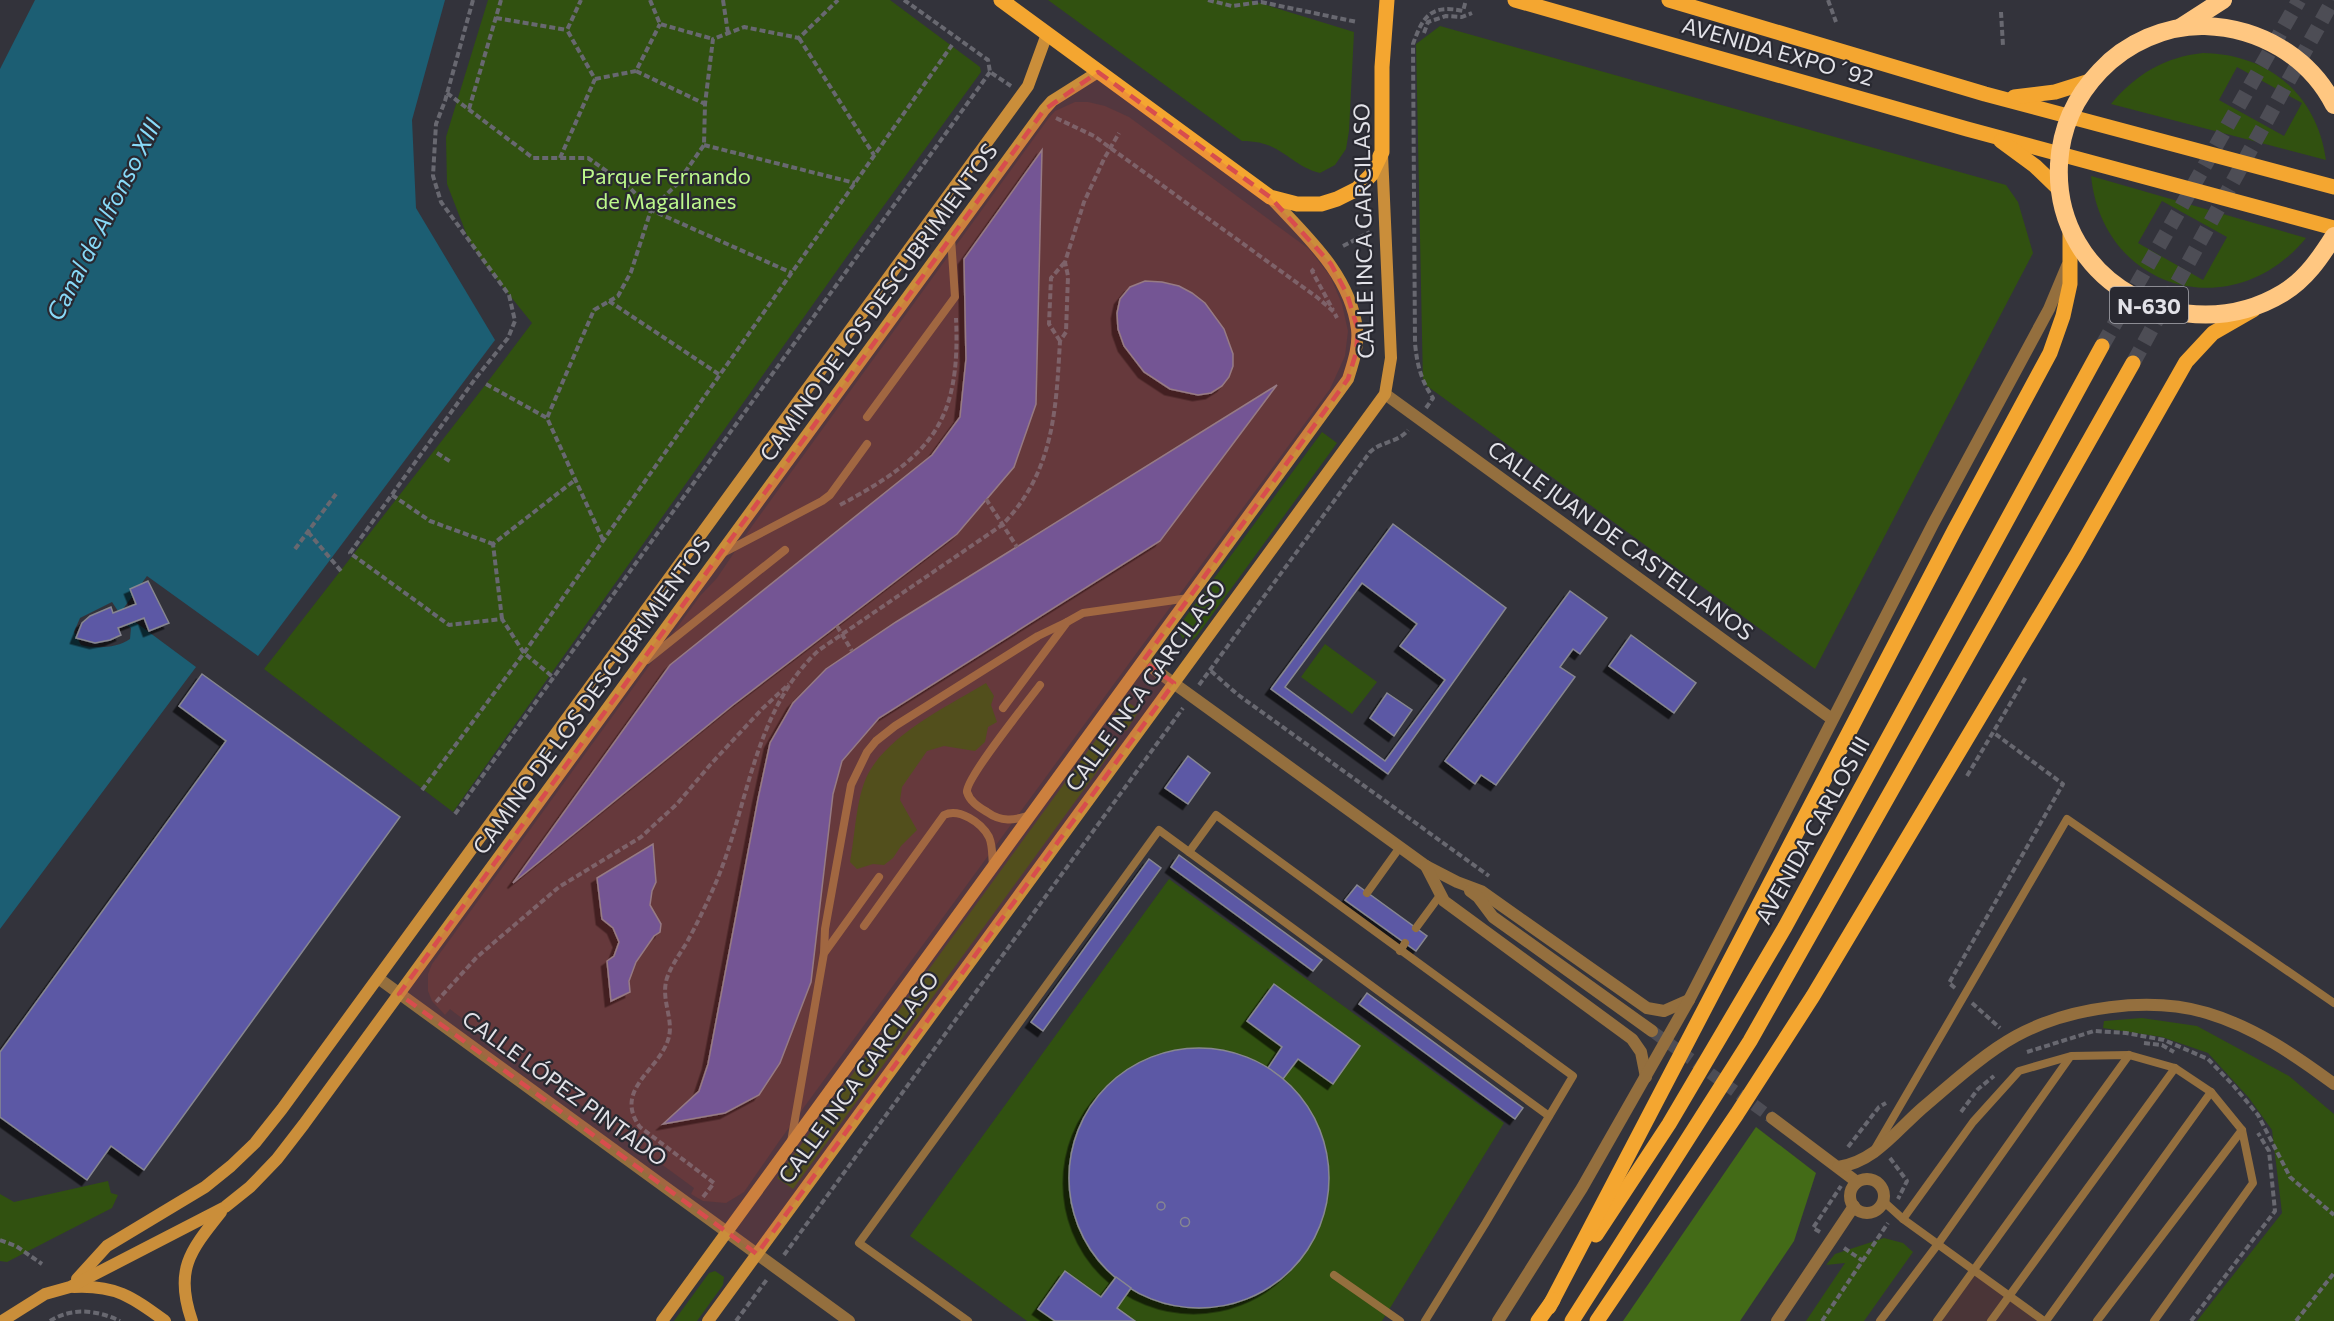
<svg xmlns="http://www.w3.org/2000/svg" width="2334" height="1321" font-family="Commissioner,sans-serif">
<defs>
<filter id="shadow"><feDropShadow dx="-5.5" dy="5.5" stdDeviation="0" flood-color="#0009"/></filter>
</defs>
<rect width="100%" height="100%" fill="#33333b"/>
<g fill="#4a3537">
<polygon points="1075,102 1088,102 1105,106 1129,117 1309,249 1330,276 1342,304 1348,331 1345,356 1330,389 780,1140 744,1192 726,1203 703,1201 691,1194 694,1188 455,1013 450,1009 445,1015 432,1001 428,991 428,974 432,964 700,596 717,578 752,526 1048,119 1055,111"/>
<polygon points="1973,1270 2044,1321 1937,1321"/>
</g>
<g fill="#315110" fill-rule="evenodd">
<polygon points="488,0 890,0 980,67 981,72 848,255 453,812 264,669 486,384 532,323 482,261 468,238 447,184 446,137"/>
<path d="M1048,0h202l104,32 -5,99 -3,18 -11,16 -15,8c-33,-9 -37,-32 -78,-32z"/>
<polygon points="1440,26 2006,185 2018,202 2033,253 1815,669 1423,383 1416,44"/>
<path d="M2203,53c66,1 114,42 123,107l-215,-56c25,-30 54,-47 92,-51zM2237,67l65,36 -18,33 -65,-36z"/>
<path d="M2091,176l215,62c-73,89 -203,53 -215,-62zM2162,201l65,36 -24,43 -65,-37z"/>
<polygon points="1322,432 1337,443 1196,637 1192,640 1183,639 1179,632 1179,626"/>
<polygon points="1325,644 1377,682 1352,714 1301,677"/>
<path d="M986,683l8,13 -3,9 6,17 -9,5 -3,15 -10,9 -31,-5 -17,5 -25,36 -2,13 17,30 -16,16 -8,12 -9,7 -11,-1 -16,5 -7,-7c5,-26 6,-63 17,-86 20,-41 81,-70 119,-93z"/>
<path d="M1123,704c8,-2 13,2 14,10l-11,17 -15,-11z"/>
<polygon points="1101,733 1117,744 793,1189 777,1178"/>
<path d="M1169,879l335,244 -122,198h-247l-18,-13 14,-20c143,33 269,-97 152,-209l15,-20 62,-13 -86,-62 -27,37 35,26 -14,21c-145,-76 -269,97 -152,209l-15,20 -36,-26 -27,37 17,13h-28l-117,-85z"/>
<polygon points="2142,1018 2197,1026 2289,1076 2334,1114 2334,1321 2197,1321 2282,1213 2272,1130 2249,1098 2208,1053 2162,1037 2103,1028 2104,1021"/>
<polygon points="108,1181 111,1193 118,1195 112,1208 7,1262 0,1261 0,1194 14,1202"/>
<polygon points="1884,1238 1903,1243 1913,1252 1864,1321 1806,1321 1845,1263 1826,1265 1835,1254"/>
<polygon points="715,1271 724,1277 723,1285 697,1321 674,1321 709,1273"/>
</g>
<polygon fill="#436b17" points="1756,1127 1816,1173 1794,1241 1740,1321 1623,1321"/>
<path fill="#1c5e73" d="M35,0h410l-33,120 4,88 79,132 -237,316 -111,-80 -24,33 -5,2 -6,-9 -32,16 -6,14 7,13c15,4 36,3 49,-6l1,-11 -5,-3 8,-4 62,46 -196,262v-860z"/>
<g fill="#5c58a5" stroke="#878791" stroke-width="1.5" fill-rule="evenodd" filter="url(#shadow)">
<polygon points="1042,150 1036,404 1014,467 957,534 733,705 513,883 670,665 932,455 960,417 966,359 964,259"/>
<polygon points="1145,281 1162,282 1179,286 1192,293 1205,303 1224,329 1233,354 1233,366 1229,377 1222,386 1211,393 1198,395 1170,389 1144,372 1124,346 1118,329 1117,313 1120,299 1130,287"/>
<polygon points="1277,385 1160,541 879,718 842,761 833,794 811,982 780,1063 759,1095 725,1113 663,1124 699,1091 708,1064 758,799 770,743 793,703 826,669 896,622"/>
<path d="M1393,524l113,84 -118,166 -117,-85zM1362,583l55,41 -17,22 45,34 -60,81 -100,-74z"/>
<polygon points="148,581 169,623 149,631 144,618 118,628 121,635 110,640 95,643 76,638 82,623 90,616 111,607 113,613 136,604 130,589"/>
<polygon points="1570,591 1607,618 1580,654 1573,649 1560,667 1575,677 1496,785 1481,775 1475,784 1445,761"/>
<polygon points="1631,635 1696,683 1674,713 1609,666"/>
<polygon points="202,674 400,817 144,1170 111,1146 87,1180 0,1117 0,1052 226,741 179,706"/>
<polygon points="1387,693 1412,710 1394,736 1370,718"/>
<polygon points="1188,756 1210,773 1188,804 1165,788"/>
<polygon points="653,844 656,882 652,891 650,905 661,924 660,932 654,936 636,962 629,981 630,992 611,1001 607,961 614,956 619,942 613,928 602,919 597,878"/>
<polygon points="1179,855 1322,960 1313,971 1171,867"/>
<polygon points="1149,859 1161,868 1043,1031 1031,1022"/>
<polygon points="1357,885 1427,936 1416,951 1345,900"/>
<polygon points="1274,984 1360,1046 1333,1084 1298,1059 1283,1079 1268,1068 1282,1047 1247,1021"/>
<polygon points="1367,993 1523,1108 1515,1119 1359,1004"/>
<circle cx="1199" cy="1178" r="130"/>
<circle cx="1161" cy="1206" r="4"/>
<circle cx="1185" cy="1222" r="4.5"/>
<polygon points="1065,1271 1101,1297 1116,1277 1131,1288 1117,1308 1135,1321 1055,1321 1038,1309"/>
</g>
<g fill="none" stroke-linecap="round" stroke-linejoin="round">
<polyline stroke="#4d4d55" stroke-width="12" stroke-dasharray="12 6" stroke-linecap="butt" points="1652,1031 1772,1118"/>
<g stroke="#4d4d55" stroke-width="15" stroke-dasharray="15 8" stroke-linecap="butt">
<polyline points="2102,346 2299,0"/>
<polyline points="2133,363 2333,0"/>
</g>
<g stroke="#686870" stroke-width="4" stroke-dasharray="6 3" stroke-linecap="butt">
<polyline points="473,0 445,101 436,124 433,176 441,202 509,295 515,321 508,338 475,379 350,553 449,625 502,619 524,653 554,678"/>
<polyline points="650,0 660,24 713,39"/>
<polyline points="723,0 728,33"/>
<polyline points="904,0 988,60 990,72 1011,86"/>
<polyline points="1208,0 1232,6 1261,2 1357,22"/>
<polyline points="1828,0 1836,22"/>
<polyline points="2001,12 2003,46"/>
<polyline points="496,18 567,30"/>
<polyline points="1424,33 1428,22 1446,16 1462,17 1472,13"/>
<polyline points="799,38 874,155"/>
<polyline points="636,71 705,104"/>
<polyline points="595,79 636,71 660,24"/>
<polyline points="447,93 533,158 588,158 629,187 651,210 792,273"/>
<polyline points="469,109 501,0"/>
<polyline points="1056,118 1094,136 1318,298 1334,312 1337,318"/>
<polyline points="704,145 855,183"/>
<polyline points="560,158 595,79 567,30 581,0"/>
<polyline points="1343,246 1370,232"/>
<polyline points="1314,269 1312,271 1333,310"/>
<polyline points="609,301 720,375"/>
<polyline points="1060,341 1049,324 1051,278 1065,262"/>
<polyline points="486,384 547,418"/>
<path d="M1426,408l7,-10c-12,-18 -16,-33 -18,-55l-2,-299c10,-28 18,-40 50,-33l3,-11"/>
<polyline points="437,453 451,462"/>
<polyline points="392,495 430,521 493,544"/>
<path d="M840,505c90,-48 121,-82 116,-187"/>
<polyline points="308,532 341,571"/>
<polyline points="603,540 547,418 594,310 618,296 631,272 651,210 676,185 704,145 705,104 713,39 744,27 799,38 838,0"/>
<polyline points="295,549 336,494"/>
<polyline points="502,619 493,544 575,480"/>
<polyline points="1211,671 1237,694 1489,876"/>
<path d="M1199,685l171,-233c11,-11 28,-9 38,-22"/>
<polyline points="1967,776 2026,677"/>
<polyline points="422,790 524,653 952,45"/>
<polyline points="455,814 990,72"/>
<polyline points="1955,988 1949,983 2063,784 1994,733"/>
<polyline points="436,1002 477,957 559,887 641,837 677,804 710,765 762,709 789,684"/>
<polyline points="1972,1003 2000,1028"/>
<polyline points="2144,1043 2162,1045 2174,1052"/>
<polyline points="2027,1052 2094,1031 2126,1033 2164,1040 2208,1059 2233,1085 2258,1115 2290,1177 2334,1215"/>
<polyline points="1961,1112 1978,1089 1994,1076"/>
<polyline points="1848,1147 1879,1107 1886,1103"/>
<polyline points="1890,1158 1907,1181 1898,1199"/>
<path d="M703,1197l11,-14 -74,-56c-27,-37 18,-56 28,-87 7,-20 -8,-40 -1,-62 5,-14 13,-24 20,-36 11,-20 21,-41 30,-62 32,-77 37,-170 102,-230l183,-125c52,-53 54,-115 58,-184l6,-9 2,-56 -3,-14 19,-60 20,-43 15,-26"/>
<polyline points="1820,1232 1813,1228 1841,1186"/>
<polyline points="0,1240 16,1246 42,1264"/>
<polyline points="1844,1248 1863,1261"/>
<polyline points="784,1255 1183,708"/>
<path d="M50,1321c22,-14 47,-11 70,0"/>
<polyline points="736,1321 768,1278"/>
<polyline points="1822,1321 1888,1223"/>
<polyline points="2191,1321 2275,1211 2269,1151 2258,1133"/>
<polyline points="2296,1321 2334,1273"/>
</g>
<g stroke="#946f3e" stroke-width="8">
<polyline points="867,417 955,297 951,238"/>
<polyline points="721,554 822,501 830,495 867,444"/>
<polyline points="647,660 785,550"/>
<polyline points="1003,708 1067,622 1083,613 1189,598"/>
<path d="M1030,815c-16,6 -29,7 -43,-3 -8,-5 -17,-10 -20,-20 -2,-13 62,-92 73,-107"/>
<polyline points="1189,852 1549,1116"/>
<polyline points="1367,893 1400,847"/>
<path d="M864,926l80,-111c15,-7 37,7 45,22 4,9 3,20 4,29"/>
<polyline points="1416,928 1441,894"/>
<polyline points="1400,951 1405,943"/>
<polyline points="825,952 879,877"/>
<polyline points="791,1142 824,953 825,929 851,785 867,752 876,741 895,726 1038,636 1067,622"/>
<polyline points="1876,1147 2067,819 2334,1003"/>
<polyline points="1883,1201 1903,1219 2044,1321"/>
<polyline points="1903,1219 1973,1122 2019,1071 2071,1056 2129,1055 2175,1068 2211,1092 2242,1130 2253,1183 2154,1321"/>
<polyline points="1334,1275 1400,1321"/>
<polyline points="968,1321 859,1243 1159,830 1189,852 1216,815 1573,1076 1485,1224 1425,1321"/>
<polyline points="1880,1321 1938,1244 2070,1057"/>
<polyline points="1937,1321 2129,1055"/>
<polyline points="1991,1321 2175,1068"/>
<polyline points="2046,1321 2211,1092"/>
<polyline points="2097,1321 2242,1130"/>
</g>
<g stroke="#946f3e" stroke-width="12">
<polyline points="1385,394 1832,719"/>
<polyline points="1143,661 1426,866 1457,882 1481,891 1647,1008 1664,1011 1689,1000"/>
<polyline points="1426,866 1444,901 1632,1039 1641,1052 1646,1077"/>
<polyline points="1470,891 1478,897 1493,917 1652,1031"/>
<polyline points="378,978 849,1321"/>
<polyline points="1772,1118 1857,1182"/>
<path d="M1838,1167c38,-5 60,-39 88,-62 27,-23 59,-52 90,-69 53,-29 133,-40 191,-23 47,14 88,42 127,71"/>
<circle cx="1867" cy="1196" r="17"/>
<polyline points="1498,1321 1582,1188 1689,1000 1933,524 2049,309 2067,266"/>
<polyline points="1777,1321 1854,1206"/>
</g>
<g stroke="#ca8e3a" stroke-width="12">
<polyline points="77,1279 107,1246 205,1187 231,1166 255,1143 282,1109 1028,86 1047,34"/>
<path d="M74,1287c42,-2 58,10 91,34"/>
<polyline points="2,1321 45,1294 70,1287 225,1207 250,1187 277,1159 304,1124 1044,110 1052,101 1098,72"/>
<path d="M192,1321c-18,-51 -2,-70 29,-109"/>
<path d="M662,1321l686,-942c5,-16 11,-33 9,-50 -7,-55 -51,-93 -87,-132"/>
<polyline points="708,1321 1385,394 1391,358 1382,154"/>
</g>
<g stroke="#f4a630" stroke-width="15">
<polyline points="1001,0 1270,197 1297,204 1321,204 1337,199 1357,189 1371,175 1382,152 1382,67 1387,0"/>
<polyline points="1515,0 1967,129 2334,228"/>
<polyline points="1669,0 1985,94 2334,187"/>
<polyline points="2014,97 2055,92 2090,81"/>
<polyline points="2001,141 2035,166 2060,190"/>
<polyline points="1596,1235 1669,1124 1785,927 2102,346"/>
<polyline points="1549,1307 1954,531 2050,353 2063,316 2070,284 2070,231"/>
<polyline points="1538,1321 1553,1300"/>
<polyline points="1572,1321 1750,1041 2133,363"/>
<polyline points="1597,1321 1737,1114 1813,996 2077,554 2186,362 2213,333 2253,310"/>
</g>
<g stroke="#ffc781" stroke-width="18">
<polyline points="2181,27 2223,0"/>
<path d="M2334,105c-25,-49 -75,-77 -129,-79 -39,-1 -79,17 -105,45 -25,26 -39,58 -41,93 -6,120 126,188 224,129 23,-14 37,-35 51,-57"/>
</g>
<g stroke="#686870" stroke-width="4" stroke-dasharray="6 3" stroke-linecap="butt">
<polyline points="986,499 1017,547"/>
<polyline points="837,626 852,651"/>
</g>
</g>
<path fill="#d84d4e" fill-opacity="0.2" stroke="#d84d4e" stroke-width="4.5" stroke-dasharray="12 8" stroke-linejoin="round" d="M1098,72l172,125 61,67 16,30 11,36 -2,23 -8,26 -205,282 31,22 -417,571 -358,-260 645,-884z"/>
<g text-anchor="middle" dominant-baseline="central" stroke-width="4.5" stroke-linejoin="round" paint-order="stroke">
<rect fill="#292931" stroke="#aaaab1" stroke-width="1.5" x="2110" y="287" width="78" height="36" rx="4.5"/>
<g font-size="21" font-weight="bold" fill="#e2e2e8">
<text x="2149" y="305">N-630</text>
</g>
<g font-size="22" fill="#e2e2e8" stroke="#292931">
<text transform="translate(1778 51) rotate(16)">AVENIDA EXPO´92</text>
<text transform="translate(1363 231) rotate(-91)">CALLE INCA GARCILASO</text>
<text transform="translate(878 302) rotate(-54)">CAMINO DE LOS DESCUBRIMIENTOS</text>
<text transform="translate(1621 540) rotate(36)">CALLE JUAN DE CASTELLANOS</text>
<text transform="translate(1145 685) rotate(-54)">CALLE INCA GARCILASO</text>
<text transform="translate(591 695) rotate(-54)">CAMINO DE LOS DESCUBRIMIENTOS</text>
<text transform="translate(1812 830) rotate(-61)">AVENIDA CARLOS III</text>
<text transform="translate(858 1077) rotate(-54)">CALLE INCA GARCILASO</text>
<text transform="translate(565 1088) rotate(36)">CALLE LÓPEZ PINTADO</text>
</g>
<g font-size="22" fill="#bdf88c" stroke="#292931">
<text x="666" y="175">Parque Fernando<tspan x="666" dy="25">de Magallanes</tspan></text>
</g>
<g font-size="24" font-style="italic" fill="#88daf8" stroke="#292931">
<text transform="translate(103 219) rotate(-63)">Canal de Alfonso XIII</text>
</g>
</g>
</svg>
